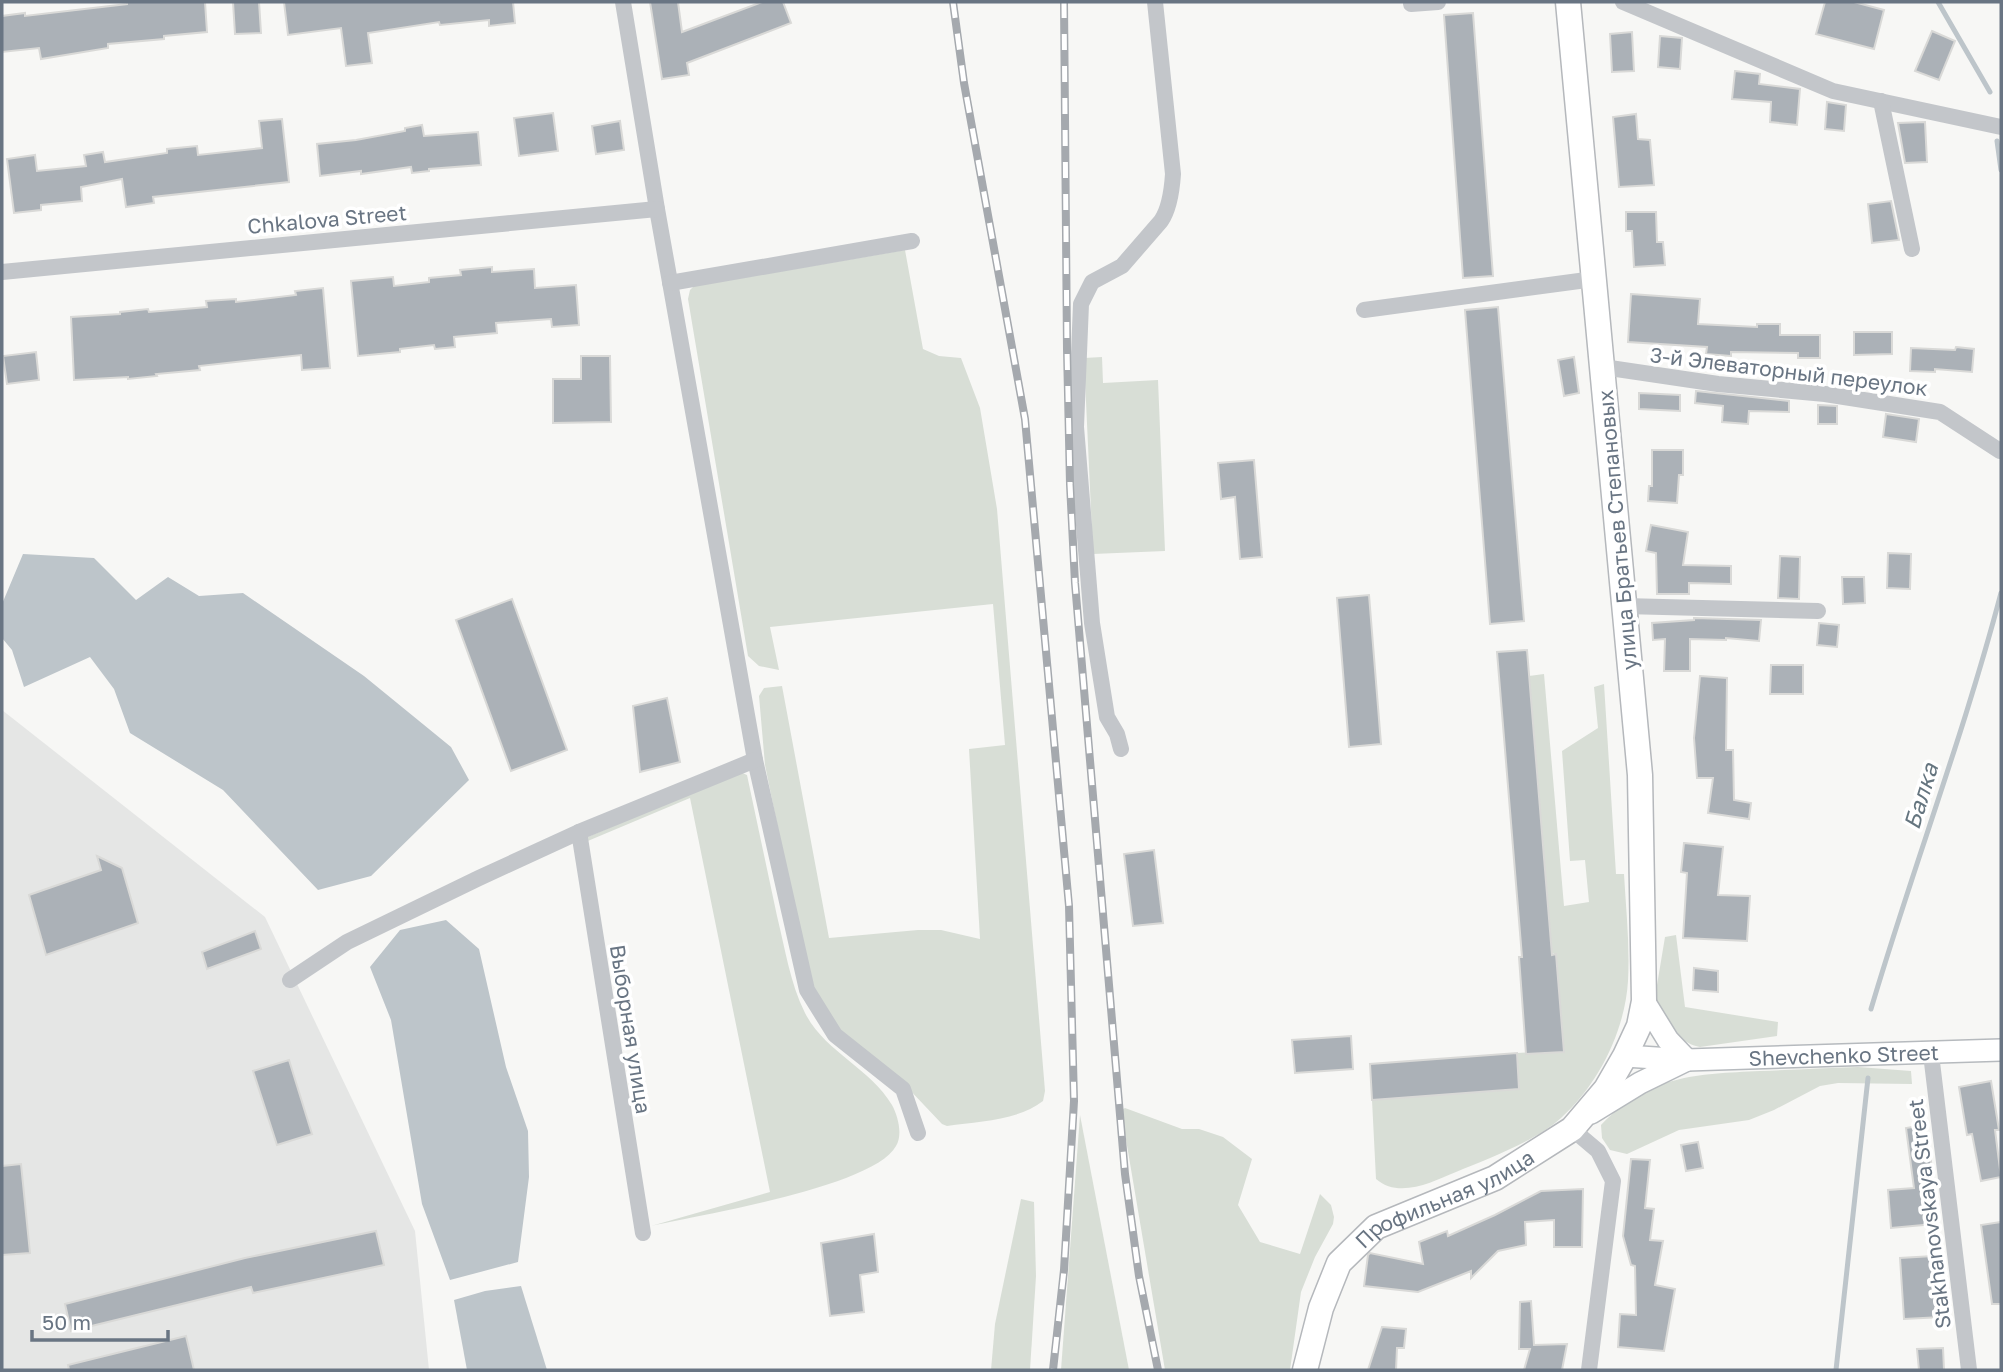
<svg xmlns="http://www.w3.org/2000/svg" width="2003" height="1372" font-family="'Golos Text',sans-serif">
<rect width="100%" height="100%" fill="#f7f7f5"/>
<polygon fill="#e5e6e5" points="2,710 265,917 415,1231 429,1370 2,1370"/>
<g fill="#d8ded6">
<path d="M905,250l18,99 16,7 22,2 19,50 17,101 48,582 -2,10c-26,20 -64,20 -96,25l-5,-2 -36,-38 -64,-49 -33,-57 -44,-215 -6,-69 5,-8 18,-2 47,252 89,-8h23l39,9 -11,-190 36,-4 -12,-141 -223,23 9,43 -20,-4 -11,-10 -60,-357 2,-9 4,-4z"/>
<polygon points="1102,357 1103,383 1158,380 1165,551 1093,554 1084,358"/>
<path d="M1544,674l20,232 25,-4 -4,-42 -15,1 -8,-110 36,-23 -4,-41 10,-3 12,190h8c2,36 6,72 4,107 -3,50 -30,104 -67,137 -25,23 -74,41 -105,54 -24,10 -57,27 -80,7l-4,-79 147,-11 -2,-36 47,-2 -8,-96 -5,-3 -22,-276z"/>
<path d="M740,772l7,3c10,47 20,94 30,141 8,32 13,67 28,97 20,39 65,55 87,92 6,11 11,30 4,41 -22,41 -197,69 -245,80l119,-34 -80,-394 -107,45v-4z"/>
<path d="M1676,935l9,72 93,15 -1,14 -77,11c-22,-4 -41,-28 -45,-50l10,-60z"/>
<path d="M1858,1067l53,4 1,13 -74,-1 -18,3 -46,24 -25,10 -70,10 -52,24 -17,-4 -8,-12 -1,-13c48,-50 95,-51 159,-54 33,-1 66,-3 98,-4z"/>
<polygon points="1125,1108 1182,1129 1199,1129 1223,1137 1252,1159 1238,1205 1260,1242 1300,1254 1320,1194 1331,1205 1334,1217 1333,1224 1315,1257 1301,1292 1290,1370 1165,1370 1121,1110"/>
<polygon points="1080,1115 1129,1370 1061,1370"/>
<polygon points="1021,1199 1034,1202 1036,1276 1030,1370 991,1370 995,1324"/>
</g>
<g fill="#bdc5ca">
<polygon points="23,554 94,558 136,600 168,577 199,596 243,593 364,676 451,747 469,780 371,876 318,890 223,790 130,733 114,689 90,657 24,687 12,650 2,638 2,604"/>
<polygon points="446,920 479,949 506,1067 528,1131 529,1177 518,1262 450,1280 422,1204 391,1020 370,967 400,930"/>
<polygon points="521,1286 547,1370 467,1370 454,1300 485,1291"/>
</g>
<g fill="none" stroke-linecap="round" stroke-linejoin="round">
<g stroke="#bdc5ca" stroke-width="5">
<polyline points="1938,2 1990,92"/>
<polyline points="1997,141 2001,170"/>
<path d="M1871,1009c41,-139 93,-275 130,-416"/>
<polyline points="1836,1370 1868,1078"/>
</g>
</g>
<g fill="#abb1b7" stroke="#d9d9d7" stroke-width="2">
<polygon points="127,2 205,2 207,32 164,36 164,39 108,44 108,48 41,59 39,48 2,52 2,16 25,13 25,16 127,4"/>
<polygon points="233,2 259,2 261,33 235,34"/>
<polygon points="284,2 513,2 515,23 489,26 489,20 440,25 439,22 368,33 372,63 346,66 341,28 288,35"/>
<polygon points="650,2 678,2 682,32 762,2 783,2 791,23 687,63 689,75 662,79"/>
<polygon points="1825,2 1854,2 1884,10 1874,49 1816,34"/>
<polygon points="1473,13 1493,276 1463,278 1444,15"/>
<polygon points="1932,31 1955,41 1939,80 1915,71"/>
<polygon points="1632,32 1634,71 1612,72 1610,34"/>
<polygon points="1660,36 1682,38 1680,69 1658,67"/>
<polygon points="1735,71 1760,74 1759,84 1800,89 1797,125 1770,122 1771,102 1732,99"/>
<polygon points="1827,102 1846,105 1844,131 1825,129"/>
<polygon points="553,113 558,151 519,156 514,118"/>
<polygon points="1636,114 1638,139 1650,140 1654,185 1619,187 1613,117"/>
<polygon points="282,119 289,182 153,197 154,203 126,207 122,179 81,187 82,201 41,205 41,210 14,213 7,159 35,155 37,171 86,166 84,155 103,152 105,162 167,153 167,149 197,146 198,155 262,148 259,121"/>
<polygon points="620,121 624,150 596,154 592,126"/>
<polygon points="1925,122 1927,162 1905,163 1898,123"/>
<polygon points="422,125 424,136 478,132 481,165 429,169 429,171 412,173 411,167 361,174 361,171 320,176 317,144 356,140 405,131 405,128"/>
<polygon points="1891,201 1899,240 1872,243 1868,204"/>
<polygon points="1626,212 1656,212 1657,242 1663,242 1665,265 1634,267 1632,231 1626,231"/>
<polygon points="492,267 492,272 534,269 535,288 576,285 579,325 552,327 551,319 496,323 497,333 454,337 455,347 435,349 434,345 400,349 400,352 358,356 351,281 393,277 394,286 429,282 429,278 461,275 460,270"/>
<polygon points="323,288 330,368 302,370 301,355 199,366 200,370 156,374 157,376 128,379 128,377 74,380 71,317 120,314 120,312 148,309 149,312 207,307 206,301 236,299 236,302 296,295 295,291"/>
<polygon points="1631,294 1700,299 1698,324 1757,327 1757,324 1780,324 1780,335 1820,335 1820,358 1798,358 1798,353 1731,352 1731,356 1706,354 1707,347 1628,342"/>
<polygon points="1498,307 1524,621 1490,624 1465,310"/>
<polygon points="1854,332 1892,332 1892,354 1854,355"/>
<polygon points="1956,347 1974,349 1972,372 1935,369 1935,372 1910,371 1911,348 1955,350"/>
<polygon points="36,352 39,380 7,384 3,356"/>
<polygon points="581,356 610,356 611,422 553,423 553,379 581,379"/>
<polygon points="1574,357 1579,393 1564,396 1558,360"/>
<polygon points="1696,391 1789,401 1789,412 1749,411 1748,424 1722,422 1723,406 1695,403"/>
<polygon points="1639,393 1680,395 1680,411 1639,409"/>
<polygon points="1818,405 1837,406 1837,424 1818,424"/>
<polygon points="1886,414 1919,419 1916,442 1883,437"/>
<polygon points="1652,450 1683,450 1683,475 1679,475 1677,503 1648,501 1649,486 1652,486"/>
<polygon points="1254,460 1262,557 1240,559 1235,497 1221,499 1218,463"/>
<polygon points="1651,525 1688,532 1683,565 1731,566 1731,584 1689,583 1689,594 1657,594 1656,553 1646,551"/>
<polygon points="1888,553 1911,554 1910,589 1887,588"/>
<polygon points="1780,556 1800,557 1799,599 1778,598"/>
<polygon points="1842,577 1864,577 1865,603 1843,604"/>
<polygon points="1369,595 1381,744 1349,747 1337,598"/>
<polygon points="512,599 567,750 511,771 456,620"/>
<polygon points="1694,618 1761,620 1759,641 1726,638 1726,640 1690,639 1690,671 1664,671 1665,639 1653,640 1652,623 1694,620"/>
<polygon points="1819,623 1839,625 1837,647 1817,645"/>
<polygon points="1527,650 1552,955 1556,954 1564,1052 1526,1054 1519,957 1522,957 1497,652"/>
<polygon points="1771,665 1803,665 1803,694 1770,694"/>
<polygon points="1700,676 1727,678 1726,750 1733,750 1734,800 1751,803 1749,819 1708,813 1713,778 1697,778 1694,738"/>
<polygon points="667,698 680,762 640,772 633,706"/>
<polygon points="1684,843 1723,847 1718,895 1750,896 1747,941 1683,938 1687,873 1681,872"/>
<polygon points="1154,850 1163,923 1133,926 1124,854"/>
<polygon points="97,856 122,868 138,923 46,955 29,895 101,870"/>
<polygon points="255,931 261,949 207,969 202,952"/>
<polygon points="1694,968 1718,971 1718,992 1693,990"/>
<polygon points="1351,1036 1353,1069 1295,1073 1292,1040"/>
<polygon points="1517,1053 1519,1089 1372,1100 1370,1064"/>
<polygon points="289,1060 312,1134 277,1145 253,1071"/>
<polygon points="1991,1081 1999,1130 1995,1130 2001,1177 1981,1181 1972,1134 1967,1135 1959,1087"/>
<polygon points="1925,1125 1932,1168 1929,1169 1934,1224 1891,1228 1888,1190 1914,1188 1906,1128"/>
<polygon points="1698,1142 1703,1168 1686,1171 1681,1145"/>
<polygon points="1631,1159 1650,1160 1645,1208 1654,1209 1650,1240 1663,1241 1655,1285 1675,1289 1664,1351 1618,1347 1620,1314 1636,1315 1635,1266 1631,1265 1623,1236"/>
<polygon points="21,1164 30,1253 2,1255 2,1166"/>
<polygon points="1583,1189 1582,1247 1554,1247 1554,1220 1525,1222 1526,1245 1498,1251 1471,1278 1471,1271 1418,1292 1364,1286 1368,1255 1370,1253 1423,1264 1419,1242 1447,1231 1448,1236 1495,1215 1541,1191"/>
<polygon points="2001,1222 2001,1304 1992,1304 1981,1225"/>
<polygon points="376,1231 384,1265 253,1293 251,1287 71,1331 65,1304 245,1258"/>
<polygon points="874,1234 878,1272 860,1275 864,1312 830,1316 821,1243"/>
<polygon points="1933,1256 1934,1278 1940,1277 1942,1317 1904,1319 1900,1258"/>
<polygon points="1531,1301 1534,1345 1567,1344 1562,1370 1524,1370 1530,1349 1519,1349 1520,1302"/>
<polygon points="1382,1327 1406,1329 1404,1348 1397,1348 1396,1370 1368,1370"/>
<polygon points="186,1336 194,1370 69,1370 68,1365"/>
<polygon points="1943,1348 1944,1370 1919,1370 1917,1349"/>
</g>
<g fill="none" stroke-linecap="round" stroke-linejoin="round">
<g stroke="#b6babe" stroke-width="24">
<g id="secondary">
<polyline points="1644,1001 1668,1040 1687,1060"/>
<path id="s1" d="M1625,1056l62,4 314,-10"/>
<polyline points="1591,1113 1640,1083 1685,1061"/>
</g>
</g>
<g stroke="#b5b8bc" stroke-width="27">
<g id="primary">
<path id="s2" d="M1305,1370l16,-62 18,-45 37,-36 119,-49 77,-49 34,-40 19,-33 14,-30 5,-25 -4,-226 -72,-773"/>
</g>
</g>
<g stroke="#c3c6ca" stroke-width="16">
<polyline points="623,2 657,209 755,760 807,990 835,1035 903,1089 918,1133"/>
<polyline points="1623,2 1833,91 2001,127"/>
<polyline points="1411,4 1438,2"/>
<polyline points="1881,101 1912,249"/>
<polyline points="2,272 657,209"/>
<polyline points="670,283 912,241"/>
<polyline points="1364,310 1594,279"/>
<polyline points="1603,367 1718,384 1825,394 1940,412 2000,451"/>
<polyline points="1624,606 1818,611"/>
<path d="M1121,749l-4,-15 -10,-17 -15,-94 -16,-196 5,-123 11,-22 30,-16 39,-45c9,-13 11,-32 12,-47l-18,-172"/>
<polyline points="579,832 643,1233"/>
<polyline points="290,980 347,942 479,878 579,832 755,760"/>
<polyline points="1931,1054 1969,1370"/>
<polyline points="1572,1129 1598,1151 1613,1181 1589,1370"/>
</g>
<use href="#secondary" stroke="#fff" stroke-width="21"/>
<use href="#primary" stroke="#fff" stroke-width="24"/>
<g stroke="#a5a9ae" stroke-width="8">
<g id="rail">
<polyline points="953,2 964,83 1025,419 1069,906 1074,1101 1064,1270 1053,1370"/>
<polyline points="1064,2 1067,349 1070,484 1075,583 1125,1174 1139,1276 1158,1370"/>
</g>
</g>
<use href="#rail" stroke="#fff" stroke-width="5" stroke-dasharray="16" stroke-linecap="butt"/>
</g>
<g text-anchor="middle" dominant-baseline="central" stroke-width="7" stroke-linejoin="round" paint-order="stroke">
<g font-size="21" fill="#697583" stroke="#fff">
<text transform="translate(327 219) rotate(-5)">Chkalova Street</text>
<text transform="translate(1789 371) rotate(7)">3-й Элеваторный переулок</text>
<text transform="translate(1617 530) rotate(-95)">улица Братьев Степановых</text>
<text transform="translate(631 1029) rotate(81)">Выборная улица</text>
<text stroke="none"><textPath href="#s1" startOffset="219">Shevchenko Street</textPath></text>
<text stroke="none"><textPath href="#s2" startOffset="238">Профильная улица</textPath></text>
<text transform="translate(1929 1214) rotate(-97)">Stakhanovskaya Street</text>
</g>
<g font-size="23" font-style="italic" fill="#65757f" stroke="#fff">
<text transform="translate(1920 796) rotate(-73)">Балка</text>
</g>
</g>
<rect width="2003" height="1372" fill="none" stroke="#697583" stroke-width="7"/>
<path d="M32 1330v10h136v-10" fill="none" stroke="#697583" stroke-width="3.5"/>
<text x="42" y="1330" font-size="21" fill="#697583" stroke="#ffffff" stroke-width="5" paint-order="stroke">50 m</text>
</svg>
